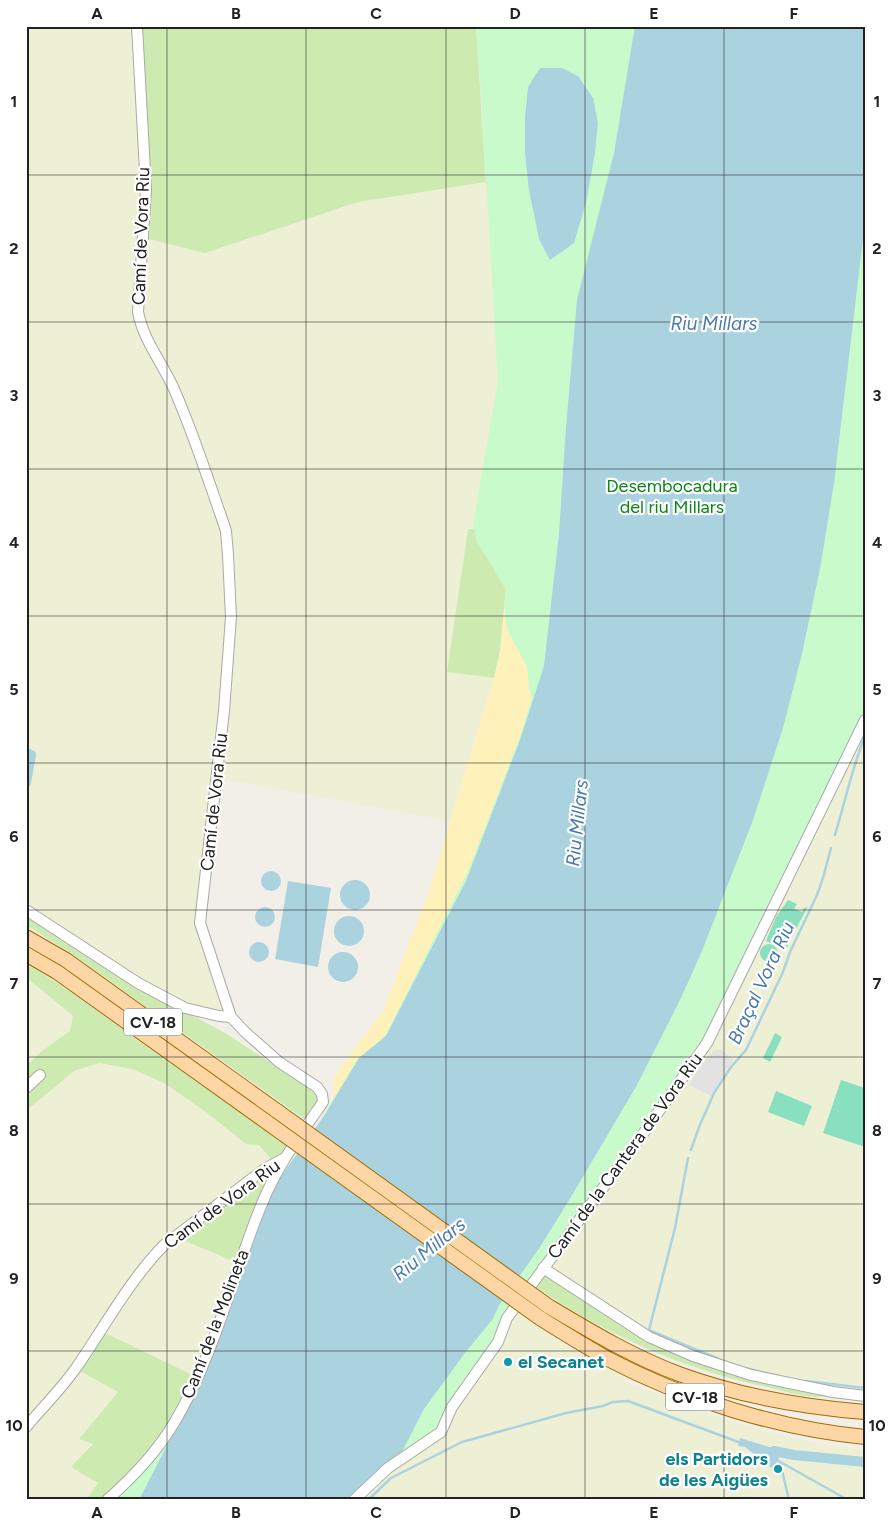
<svg xmlns="http://www.w3.org/2000/svg" width="891" height="1526" font-family="Figtree,sans-serif">
<rect width="100%" height="100%" fill="#f2efe9"/>
<g fill="#eef0d5">
<polygon points="26,26 135,26 144,188 135,312 172,388 223,530 230,617 197,924 223,1008 220,1010 185,1005 140,981 26,908"/>
<polygon points="487,182 499,381 474,524 475,529 468,529 447,672 494,678 450,821 218,778 232,617 222,514 142,327 144,239 205,253 358,202"/>
<polygon points="865,723 865,1394 752,1373 653,1337 548,1269"/>
<polygon points="26,977 73,1016 70,1031 42,1051 26,1066"/>
<polygon points="99,1063 132,1069 164,1083 206,1112 246,1144 259,1145 272,1160 173,1237 238,1263 195,1376 105,1333 80,1371 118,1392 79,1438 93,1444 71,1467 98,1483 86,1500 26,1500 26,1111 74,1071"/>
<polygon points="515,1310 571,1348 617,1372 629,1383 636,1386 710,1414 764,1431 820,1444 865,1450 865,1500 356,1500 454,1407"/>
</g>
<g fill="#cdebb0">
<polygon points="138,26 476,26 486,182 358,202 205,253 144,238"/>
<polygon points="468,529 474,529 487,557 506,589 500,651 494,678 447,672"/>
<polygon points="26,914 142,988 227,1034 286,1073 311,1087 320,1100 307,1121 72,954 26,925"/>
<polygon points="26,963 68,990 168,1062 290,1147 272,1160 259,1145 246,1144 206,1112 164,1083 132,1069 99,1063 74,1071 26,1111 26,1066 42,1051 70,1031 73,1016 26,977"/>
<polygon points="283,1160 238,1263 175,1237"/>
<path d="M543,1271l149,86 142,37c-6,1 -12,3 -19,3 -16,-1 -33,-6 -48,-10 -83,-17 -165,-54 -234,-102z"/>
<polygon points="105,1333 195,1376 173,1421 125,1480 103,1500 86,1500 98,1483 71,1467 93,1444 79,1439 118,1392 80,1371"/>
</g>
<polygon fill="#fff1ba" points="499,381 543,666 514,756 465,881 385,1037 334,1100 334,1077 384,1009 431,885 450,821 494,679 500,651 506,589 474,524"/>
<polygon fill="#c8facc" points="476,26 865,26 865,440 863,485 865,515 865,708 853,738 706,1039 532,1277 494,1343 438,1429 351,1500 113,1500 176,1429 262,1212 280,1176 318,1124 358,1058 385,1036 467,873 521,734 532,697 529,688 527,667 507,629 504,604 506,589 477,542 473,525 498,381 482,108"/>
<g fill="#88e0be">
<polygon points="788,900 797,904 794,909 802,912 805,907 807,908 796,929 787,925 783,934 791,938 786,950 766,941 776,917"/>
<circle cx="769" cy="953" r="9"/>
<polygon points="775,1033 782,1037 770,1062 763,1058"/>
<polygon points="841,1080 865,1088 865,1147 823,1133"/>
<polygon points="776,1091 812,1106 804,1126 768,1112"/>
</g>
<polygon fill="#e2e2e2" points="714,1050 722,1050 734,1061 728,1068 711,1096 689,1085 702,1064"/>
<g fill="#aad3df">
<polygon points="635,26 865,26 865,222 834,483 820,569 801,658 783,728 753,820 702,951 681,998 637,1085 571,1197 540,1247 500,1304 492,1320 465,1353 424,1409 402,1452 384,1464 348,1500 139,1500 194,1393 238,1283 263,1212 280,1178 324,1116 359,1058 386,1036 466,881 520,740 544,666 559,534 566,427 577,300 614,153"/>
<polygon points="540,68 562,68 578,76 593,98 598,123 595,153 586,203 574,243 550,260 539,239 529,190 525,153 525,117 528,87"/>
<circle cx="271" cy="881" r="10"/>
<circle cx="355" cy="895" r="15"/>
<polygon points="288,881 331,888 318,967 275,959"/>
<circle cx="265" cy="917" r="10"/>
<circle cx="349" cy="931" r="15"/>
<circle cx="259" cy="952" r="10"/>
<circle cx="343" cy="967" r="15"/>
<polygon points="740,1438 773,1448 789,1451 786,1457 780,1456 773,1469 745,1447 738,1446"/>
</g>
<g fill="none" stroke-linecap="round" stroke-linejoin="round">
<g stroke="#aad3df" stroke-width="2.5">
<path d="M835,835c10,-33 17,-67 30,-99"/>
<polyline points="691,1150 699,1127 714,1093 731,1067 746,1050 783,972 790,952 817,895 823,878 831,848"/>
<polyline points="649,1330 675,1228 688,1158"/>
<polyline points="651,1331 719,1359"/>
<polyline points="745,1368 779,1376"/>
<polyline points="806,1381 865,1388"/>
<polyline points="775,1459 848,1500"/>
<polyline points="780,1462 789,1500"/>
<polyline points="368,1500 391,1478 462,1442 566,1413 603,1406 613,1402 628,1401 741,1443"/>
</g>
<g stroke="#aad3df" stroke-width="10">
<polyline points="26,753 31,755 26,783"/>
<polyline points="774,1451 794,1455 865,1462"/>
</g>
<g stroke="#a9a9a9" stroke-width="12">
<g id="minor">
<polyline points="26,910 138,983 185,1008 219,1016 231,1017"/>
<polyline points="26,1088 40,1075"/>
<polyline points="543,1268 649,1337 693,1356 751,1375 833,1392 865,1396"/>
<path d="M26,1427c17,-20 36,-39 50,-59 29,-42 53,-87 88,-123l102,-77 19,-10"/>
<path d="M107,1500c25,-22 50,-48 67,-77 40,-66 58,-146 87,-217 15,-38 39,-71 62,-104l-1,-8 -5,-7 -38,-25 -34,-30 -14,-15 -31,-94 24,-212 7,-94 -3,-62 -2,-24 -5,-15c-15,-43 -29,-86 -47,-127 -12,-27 -30,-47 -36,-77l8,-123 -9,-163"/>
<polyline points="354,1500 388,1468 441,1432 452,1407 498,1342 507,1318 645,1131 707,1043 865,720"/>
</g>
</g>
<g stroke="#a06b00" stroke-width="16">
<g id="major">
<polyline points="26,937 66,960 277,1111"/>
<polyline points="26,954 57,972 268,1123"/>
<path d="M548,1306c42,25 85,51 131,68 60,22 123,33 186,38"/>
<path d="M540,1318c22,14 45,28 68,41 76,40 171,70 257,78"/>
</g>
</g>
<use href="#minor" stroke="#fff" stroke-width="10"/>
<use href="#major" stroke="#fcd6a4" stroke-width="14"/>
<g stroke="#a06b00" stroke-width="16" stroke-linecap="butt">
<g id="major-bridge">
<polyline points="277,1111 548,1306"/>
<polyline points="268,1123 540,1318"/>
</g>
</g>
<use href="#major-bridge" stroke="#fcd6a4" stroke-width="14"/>
</g>
<path fill="none" stroke="#222" stroke-width="1" stroke-opacity="0.55" d="M167,26v1474M306,26v1474M446,26v1474M585,26v1474M724,26v1474M26,175h839M26,322h839M26,469h839M26,616h839M26,763h839M26,910h839M26,1057h839M26,1204h839M26,1351h839"/>
<g fill="#0f9aa8" stroke="#fff" stroke-width="2">
<circle cx="508" cy="1362" r="5"/>
<circle cx="778" cy="1469" r="5"/>
</g>
<g text-anchor="middle" dominant-baseline="central" stroke-width="4.5" stroke-linejoin="round" paint-order="stroke">
<g fill="#fff" stroke="#646464" stroke-width="1">
<rect x="124" y="1008.5" width="58" height="27" rx="4"/>
<rect x="666" y="1383.5" width="58" height="27" rx="4"/>
</g>
<g font-size="16" font-weight="bold" fill="#222">
<text x="153" y="1022">CV-18</text>
<text x="695" y="1397">CV-18</text>
</g>
<g font-size="18" fill="#222" stroke="#fff">
<text transform="translate(141 236) rotate(-88)">Camí de Vora Riu</text>
<text transform="translate(214 802) rotate(-84)">Camí de Vora Riu</text>
<text transform="translate(625 1156) rotate(-54)">Camí de la Cantera de Vora Riu</text>
<text transform="translate(222 1204) rotate(-36)">Camí de Vora Riu</text>
<text transform="translate(215 1324) rotate(-69)">Camí de la Molineta</text>
</g>
<g font-size="18" fill="#0c8416" stroke="#fff">
<text x="672" y="486">Desembocadura<tspan x="672" dy="21">del riu Millars</tspan></text>
</g>
<g font-size="18" font-weight="bold" fill="#0d838f" stroke="#fff" text-anchor="start">
<text x="518" y="1362">el Secanet</text>
<text x="768" y="1459" text-anchor="end">els Partidors<tspan x="768" dy="21">de les Aigües</tspan></text>
</g>
<g font-size="19" font-style="italic" fill="#4a7aab" stroke="#fff">
<text x="714" y="323">Riu Millars</text>
<text transform="translate(577 823) rotate(-84)">Riu Millars</text>
<text transform="translate(761 983) rotate(-65)">Braçal Vora Riu</text>
<text transform="translate(429 1249) rotate(-39)">Riu Millars</text>
</g>
</g>
<rect width="891" height="1526" fill="none" stroke="#ffffff" stroke-width="55"/>
<rect x="28" y="28" width="836" height="1470" fill="none" stroke="#222" stroke-width="2"/>
<g font-size="16" text-anchor="middle" font-weight="bold" fill="#222">
<text x="97" y="19">A</text>
<text x="236" y="19">B</text>
<text x="376" y="19">C</text>
<text x="515" y="19">D</text>
<text x="654" y="19">E</text>
<text x="794" y="19">F</text>
<text x="14" y="107">1</text>
<text x="877" y="107">1</text>
<text x="14" y="254">2</text>
<text x="877" y="254">2</text>
<text x="14" y="401">3</text>
<text x="877" y="401">3</text>
<text x="14" y="548">4</text>
<text x="877" y="548">4</text>
<text x="14" y="695">5</text>
<text x="877" y="695">5</text>
<text x="14" y="842">6</text>
<text x="877" y="842">6</text>
<text x="14" y="989">7</text>
<text x="877" y="989">7</text>
<text x="14" y="1136">8</text>
<text x="877" y="1136">8</text>
<text x="14" y="1284">9</text>
<text x="877" y="1284">9</text>
<text x="14" y="1431">10</text>
<text x="877" y="1431">10</text>
<text x="97" y="1518">A</text>
<text x="236" y="1518">B</text>
<text x="376" y="1518">C</text>
<text x="515" y="1518">D</text>
<text x="654" y="1518">E</text>
<text x="794" y="1518">F</text>
</g>
</svg>
